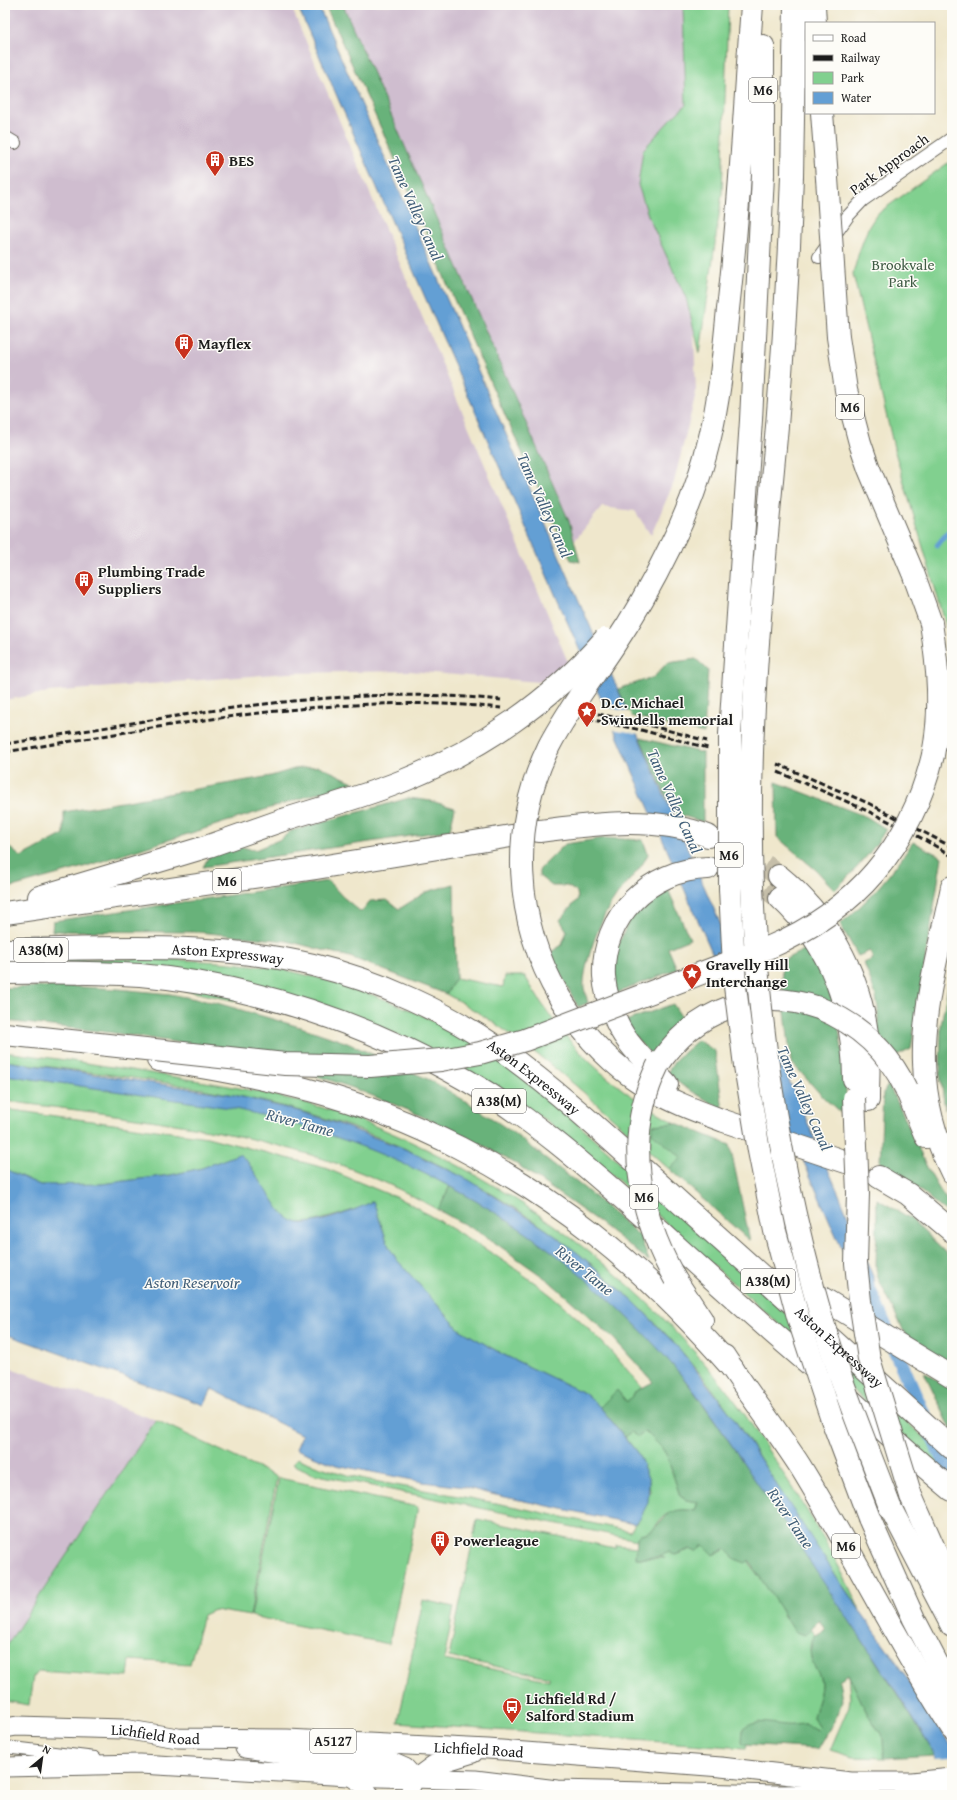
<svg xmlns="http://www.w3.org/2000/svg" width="957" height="1800" font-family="'Gentium Book Plus',serif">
<rect width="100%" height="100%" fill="#fdfcf7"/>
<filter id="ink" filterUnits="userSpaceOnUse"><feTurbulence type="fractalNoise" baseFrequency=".025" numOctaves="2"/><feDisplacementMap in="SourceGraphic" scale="8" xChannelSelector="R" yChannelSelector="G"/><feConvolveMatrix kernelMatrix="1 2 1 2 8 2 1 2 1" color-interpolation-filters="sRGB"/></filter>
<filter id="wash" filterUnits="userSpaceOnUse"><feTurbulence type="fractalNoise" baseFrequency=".012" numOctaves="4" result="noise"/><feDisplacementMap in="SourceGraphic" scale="16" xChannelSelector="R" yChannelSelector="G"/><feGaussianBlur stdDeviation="0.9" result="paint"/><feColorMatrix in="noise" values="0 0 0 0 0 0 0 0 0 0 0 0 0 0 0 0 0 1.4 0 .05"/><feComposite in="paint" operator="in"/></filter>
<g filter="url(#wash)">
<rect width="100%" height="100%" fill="#efe7cc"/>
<g fill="#cfbdcf">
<polygon points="5,5 291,6 568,662 539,682 410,671 288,673 49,692 5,700"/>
<polygon points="343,5 683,5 696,393 674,482 652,533 650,534 635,511 602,507 575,540 569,521"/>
<polygon points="5,1366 156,1420 5,1648"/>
</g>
<g fill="#81d08f" stroke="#4e7656">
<polygon points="683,5 728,5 722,193 700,353 686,298 649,218 638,185 643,150 671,119 686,105"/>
<polygon points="952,160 952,646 895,452 853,274 859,252 868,228 877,214"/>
<path d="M75,959c68,0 137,-1 205,10 12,2 24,6 35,8 56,15 110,36 159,66 34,21 65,49 96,74l382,346v16l-351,-314 -50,-41 -28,-19 -125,-70 -348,-73v-2z"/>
<path d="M505,976h20c23,41 54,81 92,109 18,15 39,26 59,38l-24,2 31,33 -14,11c-70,-63 -139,-130 -223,-175l10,-16 47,9z"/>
<path d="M5,1052c48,6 97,13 145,21 57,9 115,18 170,34 56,16 109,42 159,70 97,56 180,127 249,215 18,22 33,48 49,72 31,46 60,95 83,146 -25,-35 -49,-71 -72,-107 -27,-43 -53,-86 -84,-125 -104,-129 -248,-224 -407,-268 -95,-26 -195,-36 -292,-49z"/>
<path d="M5,1075c46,6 92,13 138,19 41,6 83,11 123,21 64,16 125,40 184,71l-12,24c-131,-77 -286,-90 -433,-109z"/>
<path d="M5,1109l202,28 118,31 82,34c38,23 78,45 114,71 46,31 87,72 121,115l-6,3 -9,11 -10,-11 -17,16 -16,-14 -82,-39 -43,-25 -62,-69 -8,-13 -16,-46 -11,6 -21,7 -29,8 -14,1 -10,-4 -8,-7 -33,-51 -15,-4 -30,11 -31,7 -69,9 -29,2 -33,-1 -35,-16z"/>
<polygon points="156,1420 277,1477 250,1616 214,1610 203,1615 190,1664 130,1660 128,1677 38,1671 33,1677 29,1705 5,1701 5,1648"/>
<path d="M645,1431l17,17 5,8 13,40 6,4 12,1 -3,10c-9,-2 -23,-1 -31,5 -10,9 -8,16 -24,18l-3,6 -324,-66 -20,-10 4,-6c56,24 118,29 177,41 52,9 104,22 156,32l10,-13 10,-26 -1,-11 -10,-26 -14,-18 7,-5z"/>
<polygon points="279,1478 418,1507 389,1644 251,1616"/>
<path d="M477,1519l138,29 1,-3 21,2v11h28l-5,-1 9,-6 6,4 28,-10 4,4 14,3 4,-3 4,2c3,9 11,10 19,9l4,7 22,30 11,21 24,13 2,-3 5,7c-16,16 5,34 5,49 0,12 -6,22 -8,34l6,10 -2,2 -12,-6 -17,2 -30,-4 -14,22h3l-1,4 -348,-25 25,-123 31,7 -10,53 105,20v-3l-100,-20z"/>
<polygon points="848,1674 867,1713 883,1737 884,1758 853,1757 830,1750 849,1706 850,1698"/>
</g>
<g fill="#68b27a" stroke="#42674b">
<polygon points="325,5 343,5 569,521 580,562 571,560 495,393 442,272 409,190"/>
<polygon points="696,659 708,670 704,733 630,716 618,689 654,677 667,663"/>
<polygon points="640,738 703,753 703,822 674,813"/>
<polygon points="319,766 353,782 77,869 5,889 5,844 21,857 64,834 64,812 271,776 294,769"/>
<path d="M776,782l91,35 19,12c-14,24 -32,42 -51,61l-19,-20 -39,-33z"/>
<polygon points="409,798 431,801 455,808 450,830 203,867 209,856 242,847 255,850 281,839 291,831"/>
<path d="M605,838l38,2 5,14c-7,17 -25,31 -35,47 -12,16 -31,67 -29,87 1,5 3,10 4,15l-10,4 -24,-45 -3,-10 11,-7 5,-14 -7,-11 18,-21 -1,-7 -10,-6h-15l-13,-10v-6l26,-26z"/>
<path d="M913,842l29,15 -31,192 -14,7 -19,-22v-26l-3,-15 -11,-30 9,-4 -3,-8 -12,5 -18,-32c29,-23 53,-52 73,-82z"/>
<polygon points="328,881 343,897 361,912 370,901 387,900 399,909 426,892 454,884 456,978 446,994 350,957 287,941 198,932 52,931 53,921"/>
<polygon points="666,885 690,939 668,948 677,969 614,994 610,965 631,915"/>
<polygon points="812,943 833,990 846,1076 846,1110 841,1113 824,1098 791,1062 783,996 781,961 802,951"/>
<polygon points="952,963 952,1075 945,1109 940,1074 941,1025"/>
<polygon points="64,986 118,989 170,994 217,1003 307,1029 345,1042 432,1081 472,1105 512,1132 584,1188 640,1236 649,1261 596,1220 518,1165 471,1139 408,1110 353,1088 249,1053 107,1032 5,1021 5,988"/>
<polygon points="673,1004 686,1024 652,1057 623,1022"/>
<polygon points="698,1040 715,1051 723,1110 683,1086 667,1073 676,1059"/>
<path d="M888,1085c20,33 30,70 50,102 6,10 14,18 14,30l-35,-29 -37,-25 3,-70z"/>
<polygon points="676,1123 730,1145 750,1241 669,1169 682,1158 652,1133 652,1125"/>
<path d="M450,1186c16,9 33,18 49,28 54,34 103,76 147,121 45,46 78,100 114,152 60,88 119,177 175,268l-51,3 -1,-21 -16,-24 -19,-39 -9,6 3,20 -4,14 -20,35 -74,-5 -2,-2 1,-13c15,-11 27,-5 43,-4 6,1 13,-1 19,-1l12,6 2,-2 -6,-10c2,-12 8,-22 8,-34 0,-11 -8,-16 -10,-26 -2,-7 1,-15 3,-22l11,-6 -6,-10 -14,15 -10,-3 -46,-72 -3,3 -11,-4 -10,-10 -12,6 -10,-10 -7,7 -6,-3 -15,6 -6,-4 -9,6 -24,1 1,-21 3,-3c26,-3 17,-30 55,-23l3,-9 -12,-2 -6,-4 -13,-40 -5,-8 -17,-17 -8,6 -5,-5 -7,5 -25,-30 17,-17 10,12 9,-11 17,-9 -39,-43 -65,-58 -65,-46 -46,-25z"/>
<polygon points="877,1199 910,1218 952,1259 952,1365 907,1338 879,1280 876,1270"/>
<polygon points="924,1372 952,1389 952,1430 951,1429"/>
</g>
<g fill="#639fd4" stroke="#405e78">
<polygon points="297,5 318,5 838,1192 875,1281 859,1288"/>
<path d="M5,1061l229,34 64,16 35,11 72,27 64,31 78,50 32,24 55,48 43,44 53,67 112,172 56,79 54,83v48c-7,-13 -11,-29 -19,-43 -31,-54 -66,-105 -101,-157 -21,-30 -39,-61 -60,-91 -31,-42 -57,-88 -90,-128 -119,-142 -271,-230 -452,-268l-225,-33z"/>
<path d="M239,1154l8,7 34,51c5,5 11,10 18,11 18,2 58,-13 74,-22l16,46 8,13 62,69 43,25 82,39 16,14 39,48 10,26 -1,22 -8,15 -6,6 -148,-31 -21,-6 -42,-5 -87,-17 -40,-16 6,-14 -90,-46 -8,16 -199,-71v-165l35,16 62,-1 69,-9 31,-7z"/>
</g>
<g fill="#efe7cc">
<polygon points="602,706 630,712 640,734 611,729"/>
<polygon points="952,1757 952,1795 949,1795 934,1758"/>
</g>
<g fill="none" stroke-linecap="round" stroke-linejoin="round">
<polyline stroke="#639fd4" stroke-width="4.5" points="937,545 952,527"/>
<polyline stroke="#639fd4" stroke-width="15" points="862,1274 952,1480"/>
</g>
</g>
<g filter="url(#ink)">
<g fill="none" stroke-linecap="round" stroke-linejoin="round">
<g stroke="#c5bea9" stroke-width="22" stroke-dasharray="22 11" stroke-linecap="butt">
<polyline points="737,848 766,866 779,876"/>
<polyline points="737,873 751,878 780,898"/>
</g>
<g stroke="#66635a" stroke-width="14">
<g id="minor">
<polyline points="5,137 15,143"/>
<polyline points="819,257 848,216 863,200 952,138"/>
<polyline points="5,1747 95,1758"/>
</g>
</g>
<g stroke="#66635a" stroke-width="19">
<g id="secondary">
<polyline points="349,1776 365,1787 371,1795"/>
<polyline points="408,1795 415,1779"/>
<polyline points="505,1795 535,1792"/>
</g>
</g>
<g stroke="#66635a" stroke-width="21">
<g id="primary">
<path id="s1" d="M5,1728l12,-2 106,3 55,9 109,1 201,10 233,18 130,15h61l40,-4"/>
<polyline points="245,1748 291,1755 389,1761 405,1768 415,1779"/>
<polyline points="5,1767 140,1764 349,1776 475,1780 557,1790 775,1795 871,1794"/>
<polyline points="415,1779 434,1765 473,1753"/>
<polyline points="915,1793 952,1792"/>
</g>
</g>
<g stroke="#66635a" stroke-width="24">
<g id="motorway">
<polyline points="814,5 815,23"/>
<polyline points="822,113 827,178"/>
<polyline points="763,175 763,46"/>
<polyline points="792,176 795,5"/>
<path d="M670,547c18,-35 31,-72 40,-110 11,-45 14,-92 19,-137 11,-98 16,-197 23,-295"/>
<path d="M931,623c7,45 11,87 2,132"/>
<path d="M539,831c56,-7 114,-16 169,5"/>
<path d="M779,876c49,40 79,95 88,157 3,22 1,45 1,67"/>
<path d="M952,887c-11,55 -30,119 -28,175 1,38 11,77 28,111"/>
<polyline points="39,897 209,846 283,820"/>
<path d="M780,898c51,47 74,113 74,181"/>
<polyline points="5,913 315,868 511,836"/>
<path id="s2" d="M5,950c101,-1 209,-9 308,15 66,16 132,46 188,85 66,47 128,107 188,161 88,78 175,158 263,237"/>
<path d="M5,973c45,-1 90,-1 135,2 115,10 228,49 328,106 72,42 132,98 194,152 36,33 72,65 109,98 24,21 48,41 72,62 36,33 71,66 109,97"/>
<path d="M560,998c22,35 49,65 84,87 25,16 53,26 80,36 41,14 81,27 122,41"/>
<path d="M158,1060c52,8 104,17 155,31 101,27 198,78 280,142 51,40 97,87 140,136"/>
<path d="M658,1065c37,-56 98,-78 161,-57"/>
<path d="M667,1084c-17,-19 -39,-37 -50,-61 -6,-14 -12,-31 -13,-47 -3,-59 46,-107 104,-108"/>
<polyline points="906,1089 926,1137"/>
<polyline points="879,1177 908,1194 952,1231"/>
<polyline points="675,1279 702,1320"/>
<polyline points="804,1287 952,1377"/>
<path d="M724,1356c24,37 52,73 76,110 53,86 97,177 152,262"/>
<polyline points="911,1496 952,1589"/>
<polyline points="890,1507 952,1626"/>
<polyline points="869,1518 914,1619 952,1692"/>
</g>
</g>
<use href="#minor" stroke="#fff" stroke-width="12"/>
<use href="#secondary" stroke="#fff" stroke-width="17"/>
<use href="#primary" stroke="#fff" stroke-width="19"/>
<use href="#motorway" stroke="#fff" stroke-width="22"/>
<g stroke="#1c1c1c" stroke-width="3" stroke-dasharray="6 3" stroke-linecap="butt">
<polyline points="589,712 641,723 707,741"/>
<polyline points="588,719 641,730 708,748"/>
<path d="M5,744c164,-26 330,-62 496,-44"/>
<path d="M5,752c164,-26 329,-61 496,-44"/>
<polyline points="777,764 868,803 952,847"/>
<path d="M778,772c59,25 119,50 174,84"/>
</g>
<g stroke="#66635a" stroke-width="24" stroke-linecap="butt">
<g id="motorway-bridge">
<polyline points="763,175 751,420 730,734 730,889 735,986 745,1066 759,1151 775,1231 798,1317 831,1417 869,1518"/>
<path d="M792,176c-3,83 -8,167 -15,250 -14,153 -31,307 -25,461 6,146 29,289 69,429 19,65 45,128 69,191"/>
<polyline points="827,178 838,337 846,390 860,443 869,469 913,573 931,623"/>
<path d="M283,820c41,-13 83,-24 122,-40 76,-31 146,-79 200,-141"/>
<path d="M560,998c-46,-78 -51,-170 -11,-252 18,-35 42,-66 64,-99 21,-31 40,-65 57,-100"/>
<path d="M819,1008c39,16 69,43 87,81"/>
<path d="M5,1034l280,30 85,2 71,-6 39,-7 45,-13 245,-93c85,-36 141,-101 163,-192"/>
<path d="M658,1065c-35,71 -20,147 17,214"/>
<polyline points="854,1098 858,1193 856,1263 860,1301 869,1359 911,1496"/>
</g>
</g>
<use href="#motorway-bridge" stroke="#fff" stroke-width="22"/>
</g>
</g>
<defs>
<g id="building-pin" transform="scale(1)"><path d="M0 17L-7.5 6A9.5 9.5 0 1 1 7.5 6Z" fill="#c8321e" stroke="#fdfcf7"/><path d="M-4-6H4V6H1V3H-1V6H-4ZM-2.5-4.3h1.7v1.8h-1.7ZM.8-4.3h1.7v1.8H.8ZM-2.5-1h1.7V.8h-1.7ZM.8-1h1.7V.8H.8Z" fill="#fff"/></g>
<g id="sight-pin" transform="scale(1)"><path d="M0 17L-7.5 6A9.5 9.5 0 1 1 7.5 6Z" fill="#c8321e" stroke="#fdfcf7"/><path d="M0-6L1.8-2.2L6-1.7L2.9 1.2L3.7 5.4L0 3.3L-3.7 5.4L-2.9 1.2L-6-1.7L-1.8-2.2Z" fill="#fff"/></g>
<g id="bus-pin" transform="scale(1)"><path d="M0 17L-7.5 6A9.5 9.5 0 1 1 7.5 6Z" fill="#c8321e" stroke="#fdfcf7"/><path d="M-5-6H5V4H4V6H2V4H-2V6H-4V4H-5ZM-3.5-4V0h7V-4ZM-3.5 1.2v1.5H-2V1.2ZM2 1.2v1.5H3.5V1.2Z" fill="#fff"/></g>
</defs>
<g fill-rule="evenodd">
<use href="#building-pin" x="215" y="160"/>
<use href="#building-pin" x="184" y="343"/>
<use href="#building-pin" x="84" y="580"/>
<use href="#sight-pin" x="587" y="711"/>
<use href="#sight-pin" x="692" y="973"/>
<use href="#building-pin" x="440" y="1540"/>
<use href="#bus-pin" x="512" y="1707"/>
</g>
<g text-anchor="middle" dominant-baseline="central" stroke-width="3" stroke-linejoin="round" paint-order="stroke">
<g fill="#fdfcf7" stroke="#605f5e" stroke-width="1">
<rect x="749" y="78" width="28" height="24" rx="3"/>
<rect x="836" y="395" width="28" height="24" rx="3"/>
<rect x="715" y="843" width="28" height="24" rx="3"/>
<rect x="213" y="869" width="28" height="24" rx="3"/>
<rect x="14" y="938" width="54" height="24" rx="3"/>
<rect x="472" y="1089" width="54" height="24" rx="3"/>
<rect x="630" y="1185" width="28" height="24" rx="3"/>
<rect x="741" y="1269" width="54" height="24" rx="3"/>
<rect x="832" y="1534" width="28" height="24" rx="3"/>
<rect x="310" y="1729" width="46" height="24" rx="3"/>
</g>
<g font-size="14" font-weight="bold" fill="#1c1c1c">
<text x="763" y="90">M6</text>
<text x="850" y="407">M6</text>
<text x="729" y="855">M6</text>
<text x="227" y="881">M6</text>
<text x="41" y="950">A38(M)</text>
<text x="499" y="1101">A38(M)</text>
<text x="644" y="1197">M6</text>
<text x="768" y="1281">A38(M)</text>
<text x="846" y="1546">M6</text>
<text x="333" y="1741">A5127</text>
</g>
<g font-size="15" font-weight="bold" fill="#1c1c1c" stroke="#fdfcf7" text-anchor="start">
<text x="229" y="160">BES</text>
<text x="198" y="343">Mayflex</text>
<text x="98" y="571">Plumbing Trade<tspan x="98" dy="17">Suppliers</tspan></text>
<text x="601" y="702">D.C. Michael<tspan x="601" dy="17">Swindells memorial</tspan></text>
<text x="706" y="964">Gravelly Hill<tspan x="706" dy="17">Interchange</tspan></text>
<text x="454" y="1540">Powerleague</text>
<text x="526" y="1698">Lichfield Rd /<tspan x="526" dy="17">Salford Stadium</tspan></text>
</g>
<g font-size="15" fill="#1c1c1c" stroke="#fdfcf7">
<text transform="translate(889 164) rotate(-36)">Park Approach</text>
<text stroke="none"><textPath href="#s2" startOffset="223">Aston Expressway</textPath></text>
<text stroke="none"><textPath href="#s2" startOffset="559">Aston Expressway</textPath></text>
<text stroke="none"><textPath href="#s2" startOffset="967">Aston Expressway</textPath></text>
<text stroke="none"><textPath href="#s1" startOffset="151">Lichfield Road</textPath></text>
<text stroke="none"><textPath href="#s1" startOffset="475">Lichfield Road</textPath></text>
</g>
<g font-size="15" fill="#3f5b44" stroke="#fdfcf7">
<text x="903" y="264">Brookvale<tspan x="903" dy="17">Park</tspan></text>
</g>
<g font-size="16" font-style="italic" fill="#405e78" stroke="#fdfcf7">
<text transform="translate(416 208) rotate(66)">Tame Valley Canal</text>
<text transform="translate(545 505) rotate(66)">Tame Valley Canal</text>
<text transform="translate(675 801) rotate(66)">Tame Valley Canal</text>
<text transform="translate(805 1098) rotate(66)">Tame Valley Canal</text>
<text transform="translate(300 1122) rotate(15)">River Tame</text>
<text transform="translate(585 1270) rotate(39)">River Tame</text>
<text x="192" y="1282">Aston Reservoir</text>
<text transform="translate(791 1518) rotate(56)">River Tame</text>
</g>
</g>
<rect width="957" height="1800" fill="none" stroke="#fdfcf7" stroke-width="20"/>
<rect x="805" y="22" width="130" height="92" fill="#fdfcf7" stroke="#a3a29f"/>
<rect x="813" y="35" width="20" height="6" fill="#ffffff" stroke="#a3a29f"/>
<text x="841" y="42" font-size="12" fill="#1c1c1c">Road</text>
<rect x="813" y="55" width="20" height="6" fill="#1c1c1c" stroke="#a3a29f"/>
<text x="841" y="62" font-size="12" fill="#1c1c1c">Railway</text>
<rect x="813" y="72" width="20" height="12" fill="#81d08f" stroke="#a3a29f"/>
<text x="841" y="82" font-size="12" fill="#1c1c1c">Park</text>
<rect x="813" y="92" width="20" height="12" fill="#639fd4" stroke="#a3a29f"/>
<text x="841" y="102" font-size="12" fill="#1c1c1c">Water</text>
<g transform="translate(42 1758) rotate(29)" stroke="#fdfcf7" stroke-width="3" paint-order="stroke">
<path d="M0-3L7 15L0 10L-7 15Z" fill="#1c1c1c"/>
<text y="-6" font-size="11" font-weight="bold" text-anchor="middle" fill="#1c1c1c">N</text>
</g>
</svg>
